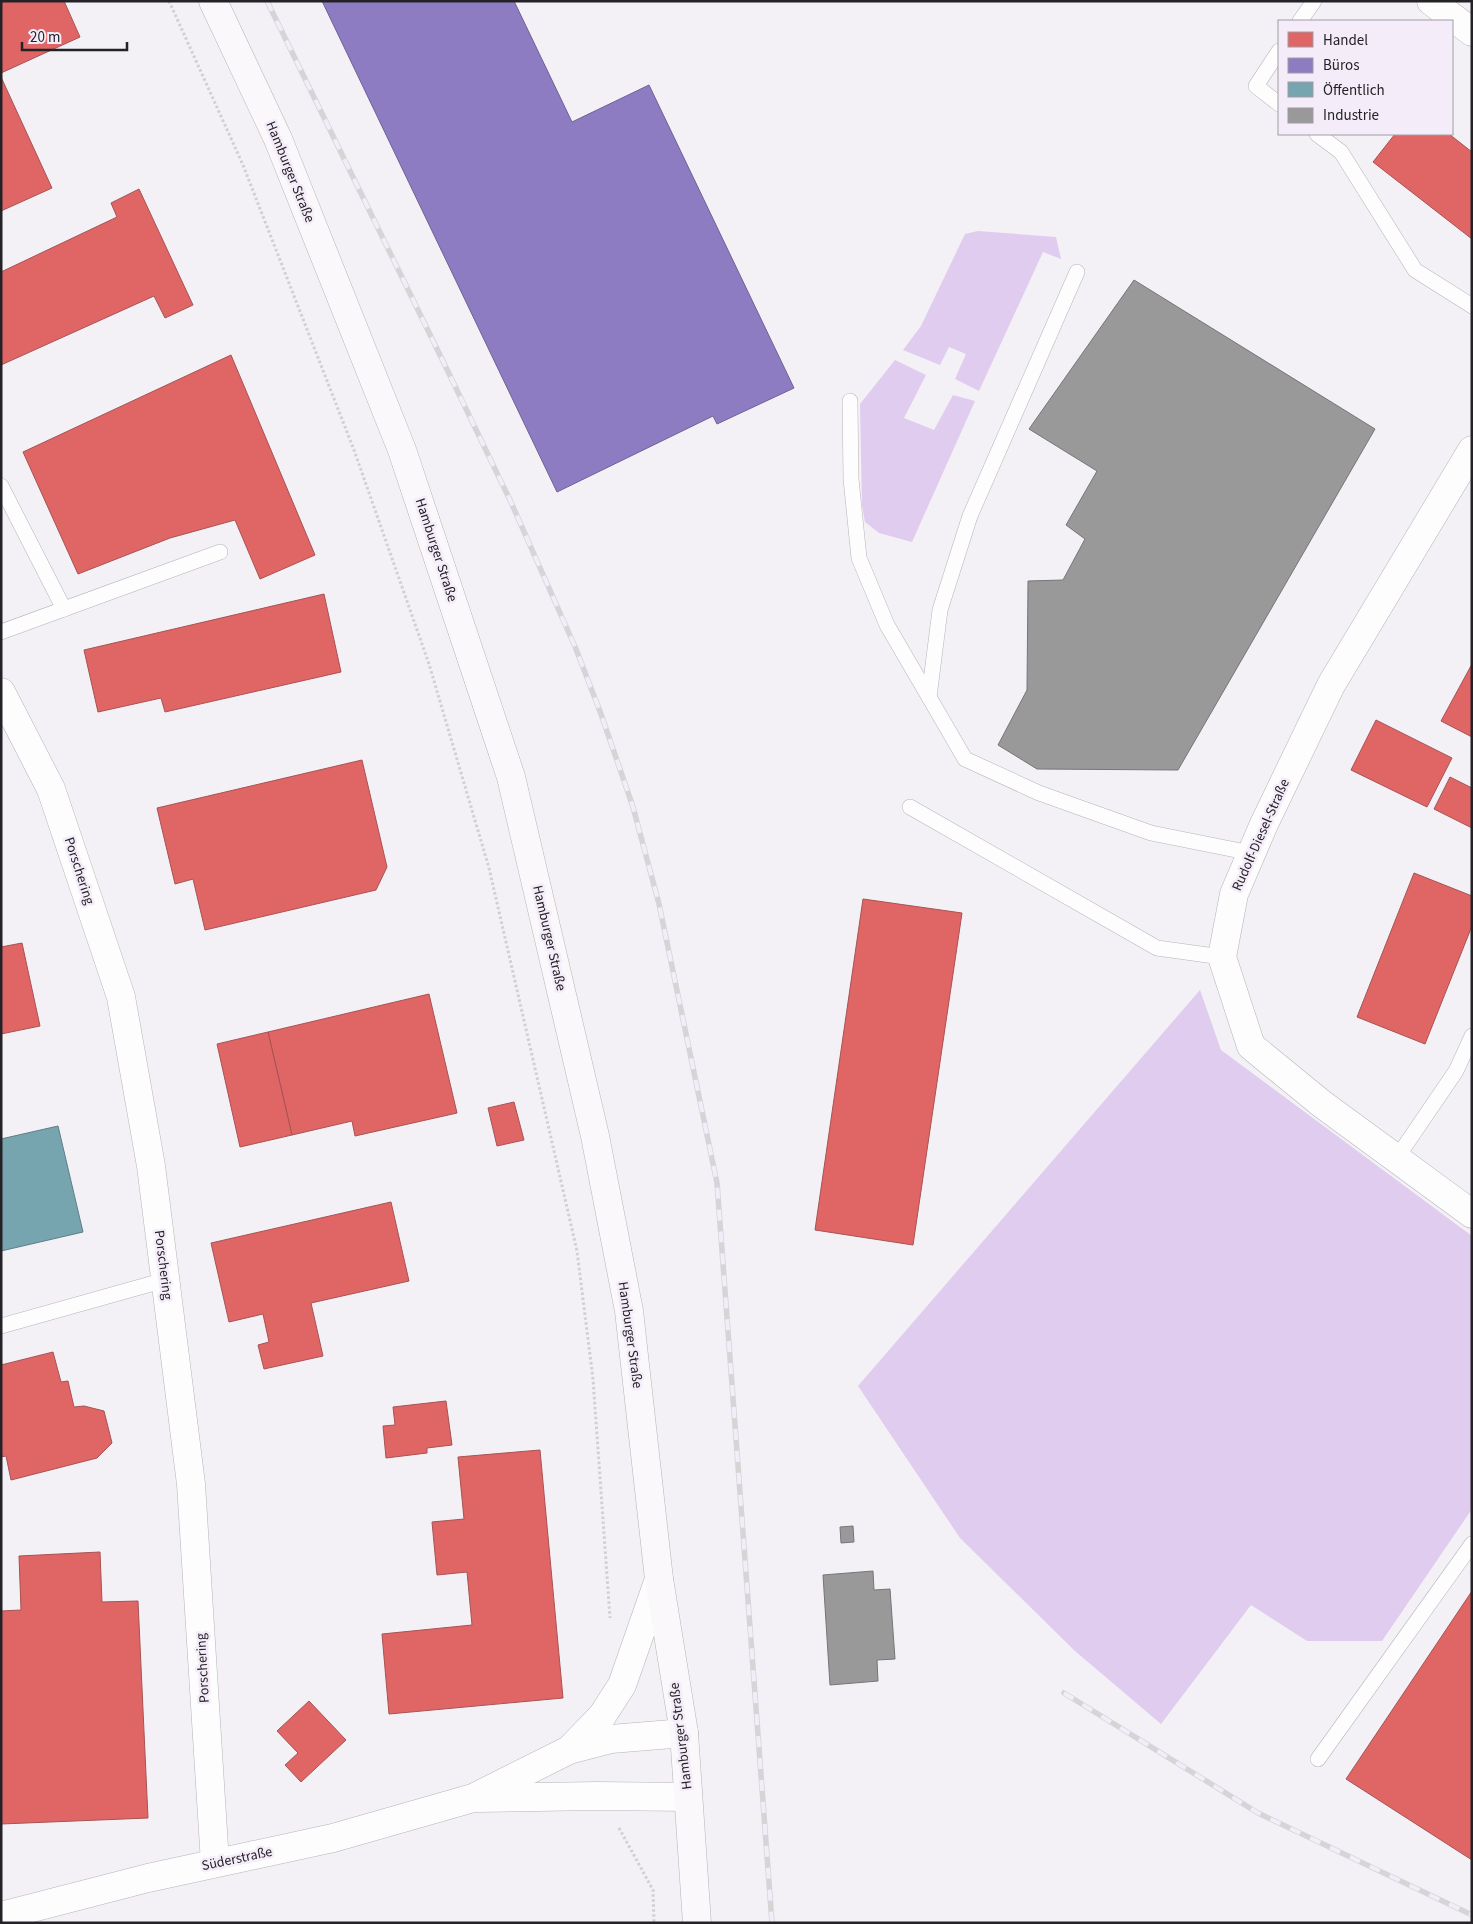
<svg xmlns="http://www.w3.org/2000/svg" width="1473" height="1924" font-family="'Source Sans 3',sans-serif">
<rect width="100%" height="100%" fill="#f3f0f6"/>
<g fill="#e0ccee">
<polygon points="978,231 1056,237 1061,259 1043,252 979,391 955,379 966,354 949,347 940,365 903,350 921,326 965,234"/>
<polygon points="895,360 926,375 904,418 934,430 953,395 975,401 912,542 879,533 865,522 862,505 860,404"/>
<polygon points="1200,990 1221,1050 1472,1236 1472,1509 1382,1641 1307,1641 1251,1605 1161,1724 1075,1651 960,1538 858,1386"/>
</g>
<g fill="#e06666" stroke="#a85253">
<polygon points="1,1 64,1 80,37 1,73"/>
<polygon points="1,77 52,188 1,211"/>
<polygon points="1395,134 1449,134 1472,152 1472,239 1373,162"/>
<polygon points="139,189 193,305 165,318 154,296 1,365 1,272 117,217 111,203"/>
<polygon points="231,355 315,555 260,579 235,520 170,538 78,574 23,452"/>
<polygon points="324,594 341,672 165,712 161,698 98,712 84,650"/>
<polygon points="1472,664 1472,737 1441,721"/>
<polygon points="1376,720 1452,758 1427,807 1351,770"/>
<polygon points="362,760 387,867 376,890 205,930 193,879 175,884 157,808"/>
<polygon points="1450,777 1472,788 1472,828 1434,809"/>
<polygon points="1414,873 1472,896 1472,926 1425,1044 1357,1017"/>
<polygon points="863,899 962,913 913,1245 815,1230"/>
<polygon points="22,943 40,1026 1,1034 1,947"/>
<polygon points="429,994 457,1113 355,1136 352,1121 292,1135 268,1032"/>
<polygon points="268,1032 292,1135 240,1147 217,1044"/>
<polygon points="514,1102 524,1140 497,1146 488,1108"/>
<polygon points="391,1202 409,1281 311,1303 323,1356 264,1369 258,1345 269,1342 263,1314 229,1322 211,1243"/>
<polygon points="53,1352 61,1382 68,1381 74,1407 84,1406 104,1411 112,1443 97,1458 11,1480 6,1456 1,1457 1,1365"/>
<polygon points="446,1401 452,1445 427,1448 427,1453 386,1458 383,1426 395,1425 393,1407"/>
<polygon points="540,1450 563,1698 389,1714 382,1634 472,1625 467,1572 437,1575 432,1522 464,1519 458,1457"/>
<polygon points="100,1552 102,1602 138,1601 148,1818 1,1824 1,1611 21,1610 19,1556"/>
<polygon points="1472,1591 1472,1860 1346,1779"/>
<polygon points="309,1701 346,1740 301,1782 285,1765 298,1753 277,1731"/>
</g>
<polygon fill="#8e7cc3" stroke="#6e6194" points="322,1 514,1 572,122 649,85 794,388 717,424 713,416 557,492"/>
<polygon fill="#76a5af" stroke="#5e7e86" points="58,1126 83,1232 1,1251 1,1139"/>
<g fill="#999" stroke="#767577">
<polygon points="1134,280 1375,429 1178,770 1037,769 998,745 1027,690 1028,581 1063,580 1085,539 1066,525 1097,471 1029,429"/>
<polygon points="853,1526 854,1542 841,1543 840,1527"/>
<polygon points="873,1571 874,1590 890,1589 895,1659 877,1660 878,1681 830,1685 823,1575"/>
</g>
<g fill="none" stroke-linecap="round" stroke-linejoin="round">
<g stroke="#b6b4b8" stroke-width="16">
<g id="service">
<polyline points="1300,21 1314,1"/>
<polyline points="1279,51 1256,86 1279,104"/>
<polyline points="1317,134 1341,152 1415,270 1472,306"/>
<polyline points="1077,272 970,516 940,610 929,697 965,759 1039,793 1151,833 1251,853"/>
<polyline points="850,401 851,479 859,558 887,625 929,697"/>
<polyline points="1,486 64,609"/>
<polyline points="1,632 220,552"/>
<polyline points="910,807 1157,948 1222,957"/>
<polyline points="1396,1159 1456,1071 1472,1036"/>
<polyline points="1,1326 165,1280"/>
<polyline points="1318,1759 1472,1544"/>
</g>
</g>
<g stroke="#b6b4b8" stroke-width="29">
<g id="minor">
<polyline points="1472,450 1331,685 1264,824 1234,894 1222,957 1251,1046 1322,1104 1472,1214"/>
<polyline points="1,692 51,789 121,997 151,1166 191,1484 215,1863"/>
<polyline points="569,1750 602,1716 622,1685 659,1579"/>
<polyline points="479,1798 597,1796 688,1797"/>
<polyline points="1,1916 148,1878 333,1838 473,1798 569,1750 611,1739 684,1733"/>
</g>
</g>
<g stroke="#b6b4b8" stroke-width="29">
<polyline id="tertiary" points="1431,1 1472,32"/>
</g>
<g stroke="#b6b4b8" stroke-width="29">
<polyline id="secondary" points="213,1 278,139 402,450 511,777 595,1136 629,1311 659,1579 684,1733 697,1923"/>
</g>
<g stroke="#d1cfd2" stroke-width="3" stroke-dasharray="2.5 2.5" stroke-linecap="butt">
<polyline points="169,1 243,165 354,450 429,664 489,868 577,1251 593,1379 610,1618"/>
<polyline points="619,1828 653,1890 654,1923"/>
</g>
<use href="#service" stroke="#fdfdfe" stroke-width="15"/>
<use href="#minor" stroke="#fdfdfe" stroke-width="28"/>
<use href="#tertiary" stroke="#fdfdfe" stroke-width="28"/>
<use href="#secondary" stroke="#faf8fb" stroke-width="28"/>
<g stroke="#d5d4d6" stroke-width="5.5">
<g id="rail">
<polyline points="267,1 440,355 510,500 576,649 601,714 633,807 659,904 717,1183 772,1923"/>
<polyline points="1064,1693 1258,1813 1472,1915"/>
</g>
</g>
<use href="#rail" stroke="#f4edf9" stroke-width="4" stroke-dasharray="11" stroke-linecap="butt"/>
</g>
<g text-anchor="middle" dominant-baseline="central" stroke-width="5" stroke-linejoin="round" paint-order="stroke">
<g font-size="14" fill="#252227" stroke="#f4edf9">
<text transform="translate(290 172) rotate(68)">Hamburger Straße</text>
<text transform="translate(436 550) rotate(72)">Hamburger Straße</text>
<text transform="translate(1261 835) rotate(-66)">Rudolf-Diesel-Straße</text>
<text transform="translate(79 871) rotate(72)">Porschering</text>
<text transform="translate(549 938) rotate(77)">Hamburger Straße</text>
<text transform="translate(163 1265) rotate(83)">Porschering</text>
<text transform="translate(630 1335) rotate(82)">Hamburger Straße</text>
<text transform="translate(203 1668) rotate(-93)">Porschering</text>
<text transform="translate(681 1736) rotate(-97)">Hamburger Straße</text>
<text transform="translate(237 1859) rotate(-12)">Süderstraße</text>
</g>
</g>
<rect width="1473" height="1924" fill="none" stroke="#252227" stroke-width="5"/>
<rect x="1278" y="20" width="175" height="115" fill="#f4edf9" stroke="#a19ca5"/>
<rect x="1288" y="32" width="25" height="15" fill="#e06666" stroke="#a19ca5"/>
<text x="1323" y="45" font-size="15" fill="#252227">Handel</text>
<rect x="1288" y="58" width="25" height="15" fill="#8e7cc3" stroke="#a19ca5"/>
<text x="1323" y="70" font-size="15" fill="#252227">Büros</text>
<rect x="1288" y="82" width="25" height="15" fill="#76a5af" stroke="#a19ca5"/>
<text x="1323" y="95" font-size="15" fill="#252227">Öffentlich</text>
<rect x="1288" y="108" width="25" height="15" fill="#999999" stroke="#a19ca5"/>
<text x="1323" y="120" font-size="15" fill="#252227">Industrie</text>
<path d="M22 42v8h105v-8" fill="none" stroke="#252227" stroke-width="2.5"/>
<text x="30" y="42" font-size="15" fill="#252227" stroke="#f4edf9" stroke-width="4" paint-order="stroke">20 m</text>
</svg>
